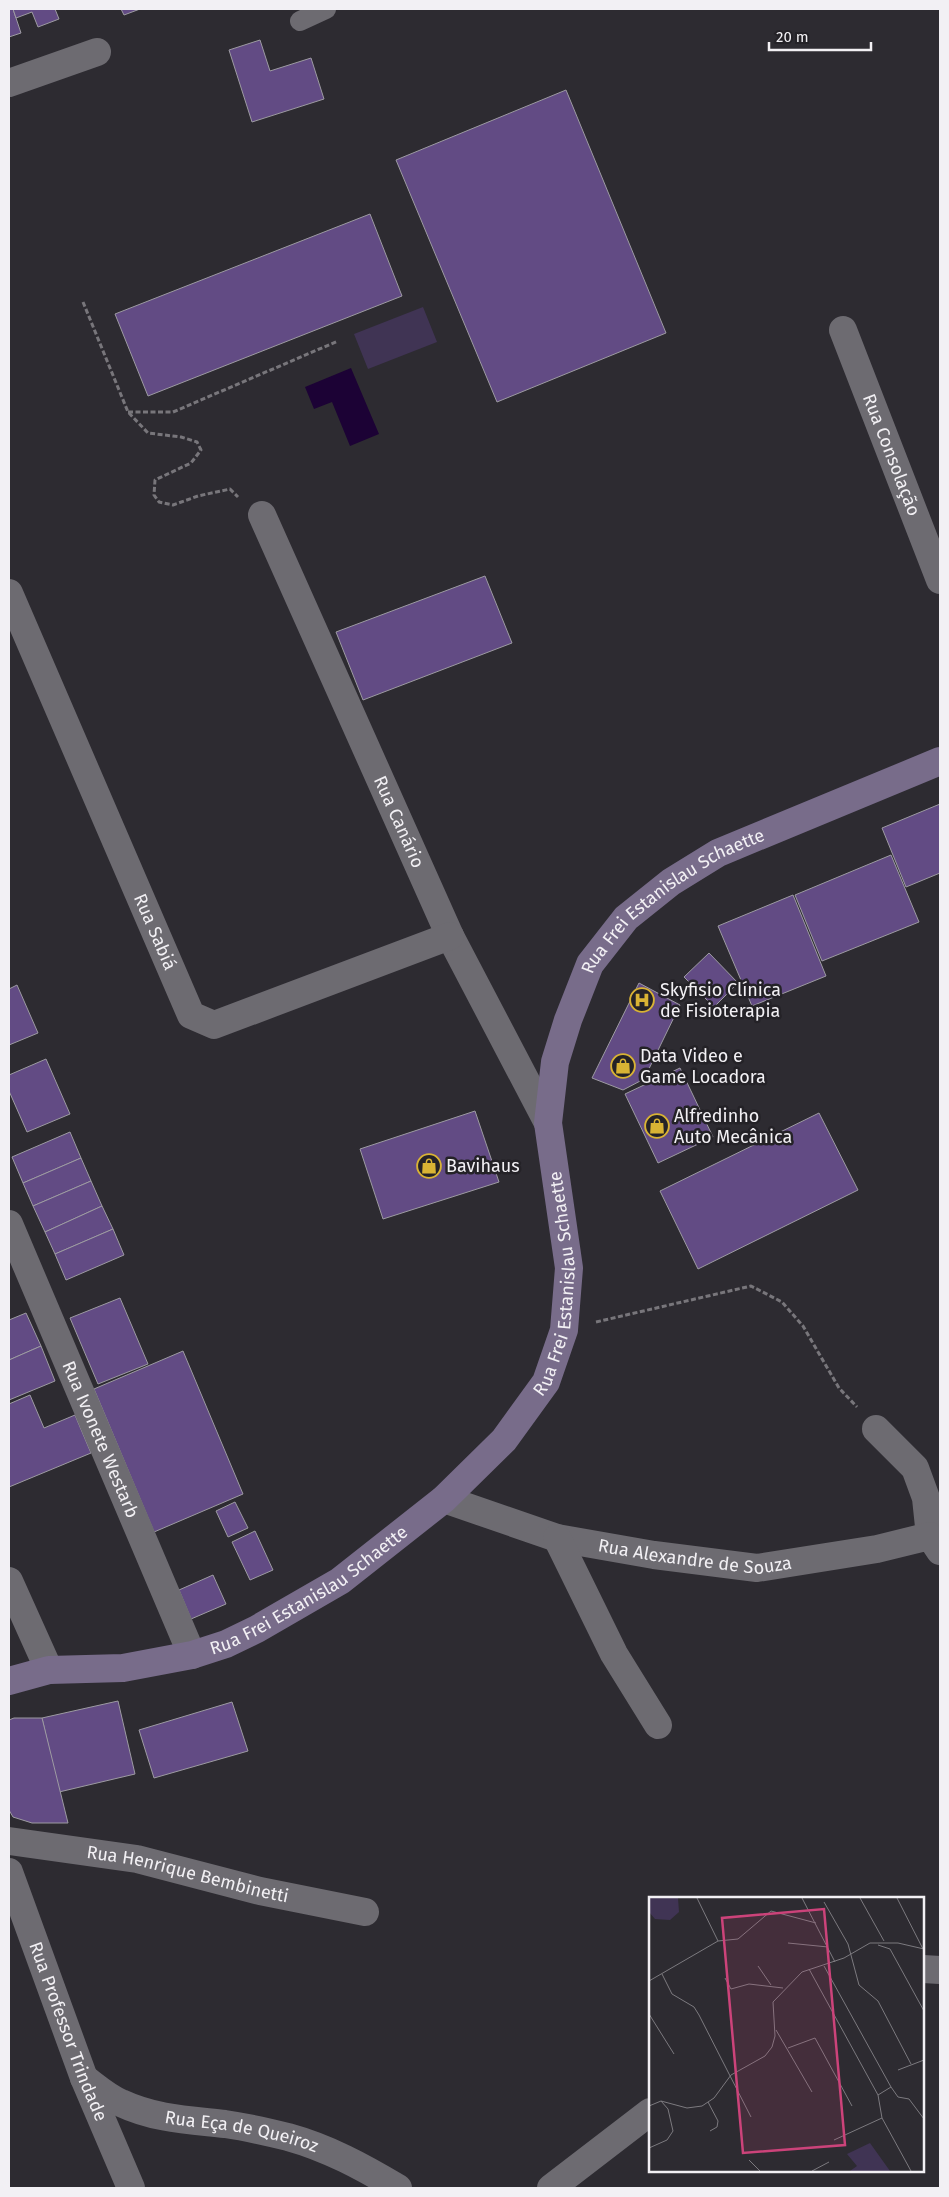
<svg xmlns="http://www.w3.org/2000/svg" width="949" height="2197" font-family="'Fira Sans',sans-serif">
<rect width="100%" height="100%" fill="#2d2b31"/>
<polygon fill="#403454" points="423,307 437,342 368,369 354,334"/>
<polygon fill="#1c0235" points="351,368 379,434 350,446 332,402 314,409 305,387"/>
<g fill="#624b84" stroke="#9d9ba2">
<polygon points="9,9 13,9 21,33 9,37"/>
<polygon points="13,9 55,9 59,19 38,27 32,12 16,18"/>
<polygon points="121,9 140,9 124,15"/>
<polygon points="260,40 270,71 311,58 324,99 252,122 229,50"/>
<polygon points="566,90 666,333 497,402 396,160"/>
<polygon points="370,214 402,296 148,396 115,314"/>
<polygon points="485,576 512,643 363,700 336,632"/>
<polygon points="940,804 940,873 906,887 882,828"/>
<polygon points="891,855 919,922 822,961 795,895"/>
<polygon points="793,895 826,976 752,1006 718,926"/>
<polygon points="709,953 738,983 714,1007 684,977"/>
<polygon points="639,983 680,1005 644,1079 623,1090 592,1078"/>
<polygon points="17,985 38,1033 9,1045 9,989"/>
<polygon points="46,1059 70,1114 27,1132 9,1091 9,1075"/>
<polygon points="680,1068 713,1137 658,1163 625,1094"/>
<polygon points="475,1111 499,1182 383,1219 360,1149"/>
<polygon points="819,1113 858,1190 698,1269 660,1191"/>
<polygon points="70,1132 81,1158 23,1183 12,1157"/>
<polygon points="81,1158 91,1181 33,1206 23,1183"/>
<polygon points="91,1181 102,1206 45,1232 33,1206"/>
<polygon points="102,1206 113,1229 55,1254 45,1232"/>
<polygon points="113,1229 124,1255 66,1280 55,1254"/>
<polygon points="120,1298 148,1364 98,1384 70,1318"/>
<polygon points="26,1313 41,1346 9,1360 9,1320"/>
<polygon points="41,1346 55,1381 9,1400 9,1360"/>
<polygon points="183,1351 243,1494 154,1532 94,1389"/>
<polygon points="30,1395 44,1428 75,1415 91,1453 9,1487 9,1404"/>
<polygon points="235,1502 248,1528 228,1537 216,1511"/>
<polygon points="255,1531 273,1570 250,1580 232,1542"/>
<polygon points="213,1575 226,1604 191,1619 179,1590"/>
<polygon points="118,1701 135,1774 59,1792 42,1718"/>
<polygon points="232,1702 248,1751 154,1778 139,1730"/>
<polygon points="14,1718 42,1718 68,1823 32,1823 13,1817 9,1810 9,1720"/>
</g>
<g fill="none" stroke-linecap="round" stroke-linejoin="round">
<g stroke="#78767b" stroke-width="3" stroke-dasharray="5 2.5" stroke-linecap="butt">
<polyline points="83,302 128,412 148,433 181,437 197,442 201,450 191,463 155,480 154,495 159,502 173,505 198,496 230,489 238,497"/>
<polyline points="128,412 173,412 338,341"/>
<polyline points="596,1322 751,1286 782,1302 803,1326 839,1388 857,1407"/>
</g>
<polyline stroke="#6d6b71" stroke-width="20" points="300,21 326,9"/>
<g stroke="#6d6b71" stroke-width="28">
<polyline points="9,83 97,52"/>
<path id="s1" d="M843,330l97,250"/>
<path id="s2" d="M262,515l188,421 98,187"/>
<path id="s3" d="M9,593l182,422 23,10 236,-89"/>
<path id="s4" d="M9,1224l183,431"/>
<polyline points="876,1429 915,1468 926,1498 930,1536"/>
<path id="s5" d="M444,1499l113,39 97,17 103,13 120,-19 53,-13 10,15"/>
<polyline points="557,1538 614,1654 658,1725"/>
<polyline points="9,1581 49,1670"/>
<path id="s6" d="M9,1841l128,18 123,32 105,21"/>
<path id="s7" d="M9,1872l75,206 47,110"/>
<polyline points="923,1969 940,1970"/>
<path id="s8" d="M84,2078c12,9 23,19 37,25 34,16 68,17 104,21 21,3 43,8 63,13 40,11 75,30 110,51"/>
<polyline points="551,2188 650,2112"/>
</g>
<path stroke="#786c8a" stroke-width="28" id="s9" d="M9,1681l40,-11 74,-2 69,-13 34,-11 31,-15 83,-48 104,-82 60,-59 42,-58 18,-52 5,-62 -21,-145 7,-61 13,-42 22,-56 36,-46 45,-36 47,-29 222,-92"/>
</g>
<defs>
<g id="hospital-ring" transform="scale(1.25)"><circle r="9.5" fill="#242227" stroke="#d9b334" stroke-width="1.5"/><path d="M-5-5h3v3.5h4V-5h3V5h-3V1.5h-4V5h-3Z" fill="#d9b334"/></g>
<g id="shop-ring" transform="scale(1.25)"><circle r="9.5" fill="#242227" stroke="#d9b334" stroke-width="1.5"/><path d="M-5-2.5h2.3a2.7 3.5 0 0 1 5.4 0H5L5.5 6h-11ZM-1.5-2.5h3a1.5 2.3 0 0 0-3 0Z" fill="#d9b334"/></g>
</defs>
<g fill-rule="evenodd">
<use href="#hospital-ring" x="642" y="1000"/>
<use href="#shop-ring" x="623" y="1066"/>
<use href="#shop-ring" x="657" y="1126"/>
<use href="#shop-ring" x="429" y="1166"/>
</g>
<g text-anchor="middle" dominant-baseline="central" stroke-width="5" stroke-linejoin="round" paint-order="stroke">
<g font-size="18" fill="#f2f0f4" stroke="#242227">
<text stroke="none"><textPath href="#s1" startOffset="134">Rua Consolação</textPath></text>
<text stroke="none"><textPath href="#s2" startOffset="336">Rua Canário</textPath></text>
<text stroke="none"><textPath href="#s9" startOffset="1175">Rua Frei Estanislau Schaette</textPath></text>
<text stroke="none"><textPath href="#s3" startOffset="369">Rua Sabiá</textPath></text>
<text stroke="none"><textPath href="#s9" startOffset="740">Rua Frei Estanislau Schaette</textPath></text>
<text stroke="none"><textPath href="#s4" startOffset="234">Rua Ivonete Westarb</textPath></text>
<text stroke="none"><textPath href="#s5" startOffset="259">Rua Alexandre de Souza</textPath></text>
<text stroke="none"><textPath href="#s9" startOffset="320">Rua Frei Estanislau Schaette</textPath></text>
<text stroke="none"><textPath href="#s6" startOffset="182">Rua Henrique Bembinetti</textPath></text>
<text stroke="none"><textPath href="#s7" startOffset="170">Rua Professor Trindade</textPath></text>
<text stroke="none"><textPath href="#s8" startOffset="169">Rua Eça de Queiroz</textPath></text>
</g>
<g font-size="18" fill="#f2f0f4" stroke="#242227" text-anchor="start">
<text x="660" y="990">Skyfisio Clínica<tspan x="660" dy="21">de Fisioterapia</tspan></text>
<text x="640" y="1056">Data Video e<tspan x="640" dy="21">Game Locadora</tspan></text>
<text x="674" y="1116">Alfredinho<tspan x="674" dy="21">Auto Mecânica</tspan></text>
<text x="446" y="1166">Bavihaus</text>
</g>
</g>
<g transform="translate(649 1897)">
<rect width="275" height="275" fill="#2d2b31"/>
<path d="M0,1h29l1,14 -9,8 -15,-1 -6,-7zM221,246l20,28h-40l7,-5 -10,-12z" fill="#403454"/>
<path fill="none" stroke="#7c7a7f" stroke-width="1" d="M48,1l21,43M153,1l33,64M211,1l24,43M248,1l26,51M175,5l24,42 11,41 19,16 33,63M69,44l20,-2 33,-28 45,12M139,46l40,4M229,48l12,4 34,62M109,69l13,19M175,69l67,121 7,10 11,2 15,20M160,72l69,126 4,23 29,53M13,77l10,20 22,13 5,8 52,102M76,81l6,11 18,-5 34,4M0,84l69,-40M0,117l25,40M127,133l36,62M139,151l27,-10 37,68M249,173l26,-10M229,198l13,-8M59,205l10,19 -1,6 -7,4M0,209l12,-5 26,7 15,-2 12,-8 17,-23 34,-19 7,-9 3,-11 -2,-34 29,-30 42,-14 26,-15h28l26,6M185,243l48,-22M0,251l18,-8 6,-9 -5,-22 -7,-8M100,263l11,11M163,274l17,-9"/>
<path fill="#cc437a" fill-opacity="0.15" stroke="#cc437a" stroke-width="2.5" d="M175,12l21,236 -102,8 -21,-235z"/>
<rect width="275" height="275" fill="none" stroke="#f2f0f4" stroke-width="2.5"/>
</g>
<rect width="949" height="2197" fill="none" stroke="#f2f0f4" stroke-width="20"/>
<path d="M769 42v8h102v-8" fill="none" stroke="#f2f0f4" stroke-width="2.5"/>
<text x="776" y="42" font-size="15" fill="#f2f0f4" stroke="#242227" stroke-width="4" paint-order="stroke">20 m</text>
</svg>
